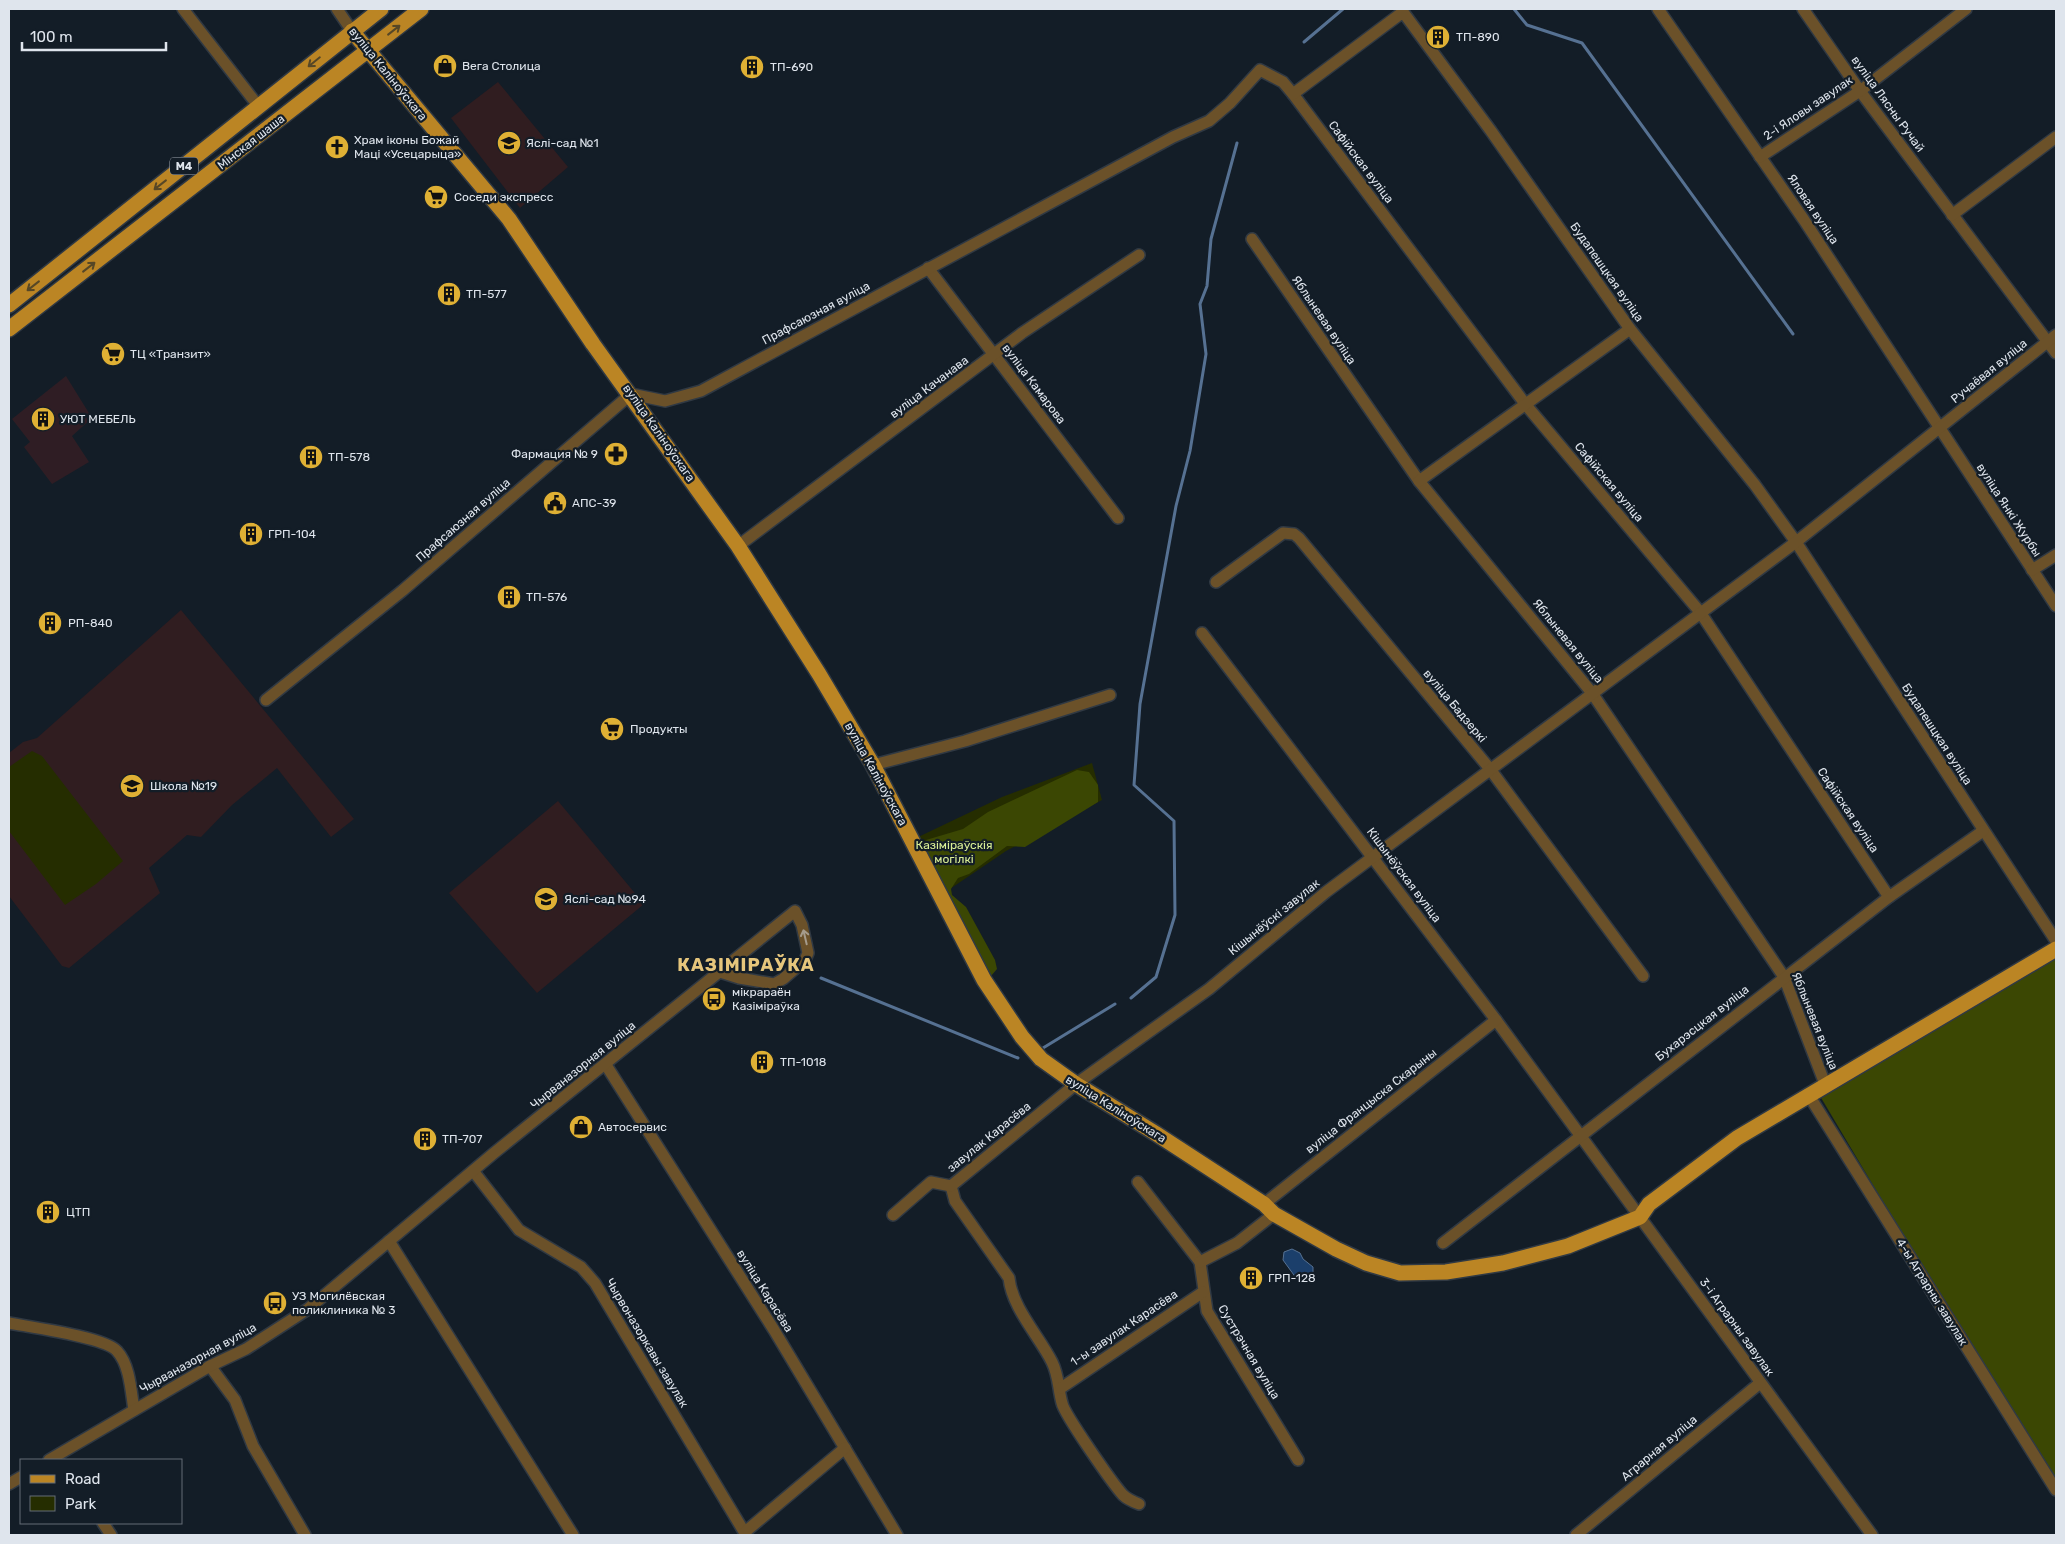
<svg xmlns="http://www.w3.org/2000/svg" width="2065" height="1544" font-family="Rubik,sans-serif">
<rect width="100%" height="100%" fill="#131d27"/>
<polygon fill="#2f1d24" points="66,376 92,418 72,436 89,462 52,484 24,447 30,442 12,419"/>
<g fill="#301d20">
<polygon points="498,82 568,167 520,208 451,118"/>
<polygon points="181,610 354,819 331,837 277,768 232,805 201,837 187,835 149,868 160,893 69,968 62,966 9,896 9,753 23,742 37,738"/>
<polygon points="558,801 644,904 537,993 449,893"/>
</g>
<g fill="#252d00">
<polygon points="32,751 42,756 123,861 96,884 65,905 9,831 9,767"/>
<polygon points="1092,763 1102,800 1006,851 941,895 914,839 1002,797"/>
</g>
<g fill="#3b4703">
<polygon points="1077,770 1089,772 1098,785 1098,802 1025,847 1007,846 969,874 958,878 951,889 952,895 966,907 995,960 997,969 991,976 983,970 921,849 926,840 963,829 988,812"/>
<polygon points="2056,955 2056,1493 1820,1096"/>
</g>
<polygon fill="#1b3f6b" stroke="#567192" points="1292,1249 1300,1253 1303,1259 1313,1267 1313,1273 1305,1282 1299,1282 1283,1260 1284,1252"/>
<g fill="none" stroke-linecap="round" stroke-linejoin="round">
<g stroke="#567192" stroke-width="3">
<polyline points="1514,9 1527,25 1582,43 1793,334"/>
<polyline points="1304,42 1343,9"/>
<polyline points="821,978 1018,1058"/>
<polyline points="1131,998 1156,977 1175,915 1174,821 1134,785 1140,704 1176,506 1190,451 1206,354 1200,304 1207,286 1211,239 1237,143"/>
<polyline points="1043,1048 1115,1004"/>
</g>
<g stroke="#303943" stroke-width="14">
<g id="minor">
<polyline points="183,9 259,107"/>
<polyline points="337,9 352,31"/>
<polyline points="1658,9 1804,220 2056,606"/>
<polyline points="1803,9 1860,91 2056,353"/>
<polyline points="1293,94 1526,405 1700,612 1889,897"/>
<polyline points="1760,157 1860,91 1966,9"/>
<polyline points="1952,215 2056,137"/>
<polyline points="1252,239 1419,481 1592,693 1784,977 1825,1084"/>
<polyline points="928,268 1118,518"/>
<polyline points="1419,481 1630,329"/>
<polyline points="738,546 1022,333 1139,255"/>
<polyline points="2032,570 2056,555"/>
<polyline points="1216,582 1283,533 1294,534 1299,538 1490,769 1643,976"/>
<polyline points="1202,633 1496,1020 1872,1535"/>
<polyline points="266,700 402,591 631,394 665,401 701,391 1173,137 1209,121 1230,103 1260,70 1283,82 1293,94 1403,12 1491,131 1630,329 1755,485 1796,542 2056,941"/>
<polyline points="873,765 965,741 1110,695"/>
<polyline points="606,1065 774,1330 897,1535"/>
<polyline points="1808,1094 2056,1490"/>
<polyline points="474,1172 519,1230 581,1267 595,1283 746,1535"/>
<polyline points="1138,1182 1200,1262 1207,1311 1298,1460"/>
<path d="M951,1186l4,15 54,77c3,30 30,58 43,84 7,14 6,27 10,41 2,11 51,81 61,92 4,4 11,7 16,9"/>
<polyline points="1264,1204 1496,1020"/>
<polyline points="893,1215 931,1182 951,1186 1076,1084 1209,989 1326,892 1796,542 2056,335"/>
<polyline points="389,1241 573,1535"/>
<polyline points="1443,1243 1889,897 1983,831"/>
<polyline points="1200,1262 1237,1243 1274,1214"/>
<path d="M9,1323c21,4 96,14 108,28 13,14 14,41 17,59"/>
<polyline points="210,1366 235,1400 253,1446 305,1535"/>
<polyline points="1061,1388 1203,1292"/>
<polyline points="49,1460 210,1366 246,1349 308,1309 494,1153 795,911 802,925 808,953 805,960 783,979 774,984 739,978 720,972"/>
<polyline points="9,1484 21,1477"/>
<polyline points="103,1523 111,1535"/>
<polyline points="745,1532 845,1448"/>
<polyline points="1576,1535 1760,1383"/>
</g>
</g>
<g stroke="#303943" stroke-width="18">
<g id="major">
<polyline points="352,31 509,219 593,344 738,546 819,674 873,765 984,980 1022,1037 1041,1059 1076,1084 1155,1133 1264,1204 1274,1214 1336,1249 1366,1263 1400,1273 1446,1272 1503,1263 1568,1246 1640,1217 1649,1204 1737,1138 2056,949"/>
<polyline points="9,305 381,9"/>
<polyline points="9,329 421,9"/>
</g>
</g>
<use href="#minor" stroke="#6b5129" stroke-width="11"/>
<use href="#major" stroke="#bb8524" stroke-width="15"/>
</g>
<defs><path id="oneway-shaft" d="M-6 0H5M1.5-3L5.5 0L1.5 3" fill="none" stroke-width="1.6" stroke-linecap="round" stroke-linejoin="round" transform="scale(1.25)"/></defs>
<g stroke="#564726">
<use href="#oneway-shaft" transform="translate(394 30) rotate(-38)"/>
<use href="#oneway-shaft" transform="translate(314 62) rotate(141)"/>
<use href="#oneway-shaft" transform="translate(160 185) rotate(142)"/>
<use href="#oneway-shaft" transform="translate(89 267) rotate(-38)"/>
<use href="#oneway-shaft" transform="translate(33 286) rotate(142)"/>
</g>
<use stroke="#a59b8b" href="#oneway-shaft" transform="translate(805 937) rotate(-103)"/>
<defs>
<g id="building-disc" transform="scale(1.25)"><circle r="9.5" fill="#dfb034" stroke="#131d27"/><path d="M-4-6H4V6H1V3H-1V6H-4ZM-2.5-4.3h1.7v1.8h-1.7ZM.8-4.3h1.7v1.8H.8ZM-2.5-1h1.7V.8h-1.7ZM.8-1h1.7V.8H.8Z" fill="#111"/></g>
<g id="shop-disc" transform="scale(1.25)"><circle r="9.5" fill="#dfb034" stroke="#131d27"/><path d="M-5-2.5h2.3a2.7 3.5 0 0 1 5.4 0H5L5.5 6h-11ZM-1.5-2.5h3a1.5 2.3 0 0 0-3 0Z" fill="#111"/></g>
<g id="school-disc" transform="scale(1.25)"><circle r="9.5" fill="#dfb034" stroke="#131d27"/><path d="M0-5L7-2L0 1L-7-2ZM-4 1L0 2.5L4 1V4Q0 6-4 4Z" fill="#111"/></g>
<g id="church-disc" transform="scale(1.25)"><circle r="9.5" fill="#dfb034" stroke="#131d27"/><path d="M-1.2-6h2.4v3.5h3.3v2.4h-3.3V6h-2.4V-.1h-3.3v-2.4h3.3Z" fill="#111"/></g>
<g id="supermarket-disc" transform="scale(1.25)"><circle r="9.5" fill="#dfb034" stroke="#131d27"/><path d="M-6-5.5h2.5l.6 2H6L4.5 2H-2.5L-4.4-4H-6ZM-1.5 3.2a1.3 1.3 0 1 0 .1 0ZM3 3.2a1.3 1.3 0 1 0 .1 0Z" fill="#111"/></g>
<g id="pharmacy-disc" transform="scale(1.25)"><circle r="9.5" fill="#dfb034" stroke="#131d27"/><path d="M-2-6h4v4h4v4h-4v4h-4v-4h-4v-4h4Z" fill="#111"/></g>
<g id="civic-disc" transform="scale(1.25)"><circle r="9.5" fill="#dfb034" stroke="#131d27"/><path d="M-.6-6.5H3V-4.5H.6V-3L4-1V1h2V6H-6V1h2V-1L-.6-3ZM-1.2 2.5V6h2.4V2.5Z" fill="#111"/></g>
<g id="bus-disc" transform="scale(1.25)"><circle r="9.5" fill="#dfb034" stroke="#131d27"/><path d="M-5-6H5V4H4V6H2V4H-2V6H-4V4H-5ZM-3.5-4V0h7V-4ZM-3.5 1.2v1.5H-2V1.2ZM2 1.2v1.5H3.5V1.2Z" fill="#111"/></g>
</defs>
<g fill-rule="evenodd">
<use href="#building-disc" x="1438" y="37"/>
<use href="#shop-disc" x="445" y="66"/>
<use href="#building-disc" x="752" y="67"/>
<use href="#school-disc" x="509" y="143"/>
<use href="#church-disc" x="337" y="147"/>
<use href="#supermarket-disc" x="436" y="197"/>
<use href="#building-disc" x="449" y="294"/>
<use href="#supermarket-disc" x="113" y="354"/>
<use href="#building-disc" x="43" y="419"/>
<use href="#pharmacy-disc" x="616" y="454"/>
<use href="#building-disc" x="311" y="457"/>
<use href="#civic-disc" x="555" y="503"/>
<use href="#building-disc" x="251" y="534"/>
<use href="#building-disc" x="509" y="597"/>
<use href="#building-disc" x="50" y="623"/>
<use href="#supermarket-disc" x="612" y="729"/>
<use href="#school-disc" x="132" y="786"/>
<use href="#school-disc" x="546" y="899"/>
<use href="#bus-disc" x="714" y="999"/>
<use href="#building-disc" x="762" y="1062"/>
<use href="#shop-disc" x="581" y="1127"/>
<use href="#building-disc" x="425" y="1139"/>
<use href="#building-disc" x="48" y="1212"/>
<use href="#building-disc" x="1251" y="1278"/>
<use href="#bus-disc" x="275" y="1303"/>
</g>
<g text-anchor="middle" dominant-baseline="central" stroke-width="4.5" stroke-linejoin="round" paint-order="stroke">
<rect fill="#131d27" stroke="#a2a9b2" stroke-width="1" x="170" y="157.5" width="28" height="17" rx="4"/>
<g font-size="11" font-weight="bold" fill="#dfe5ed">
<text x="184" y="166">М4</text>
</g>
<g font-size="12" fill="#dfe5ed" stroke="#131d27" text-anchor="start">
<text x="1456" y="37">ТП-890</text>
<text x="462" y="66">Вега Столица</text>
<text x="770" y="67">ТП-690</text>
<text x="354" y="140">Храм іконы Божай<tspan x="354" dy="14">Маці «Усецарыца»</tspan></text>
<text x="526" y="143">Яслі-сад №1</text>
<text x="454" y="197">Соседи экспресс</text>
<text x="466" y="294">ТП-577</text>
<text x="130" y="354">ТЦ «Транзит»</text>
<text x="60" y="419">УЮТ МЕБЕЛЬ</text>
<text x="598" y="454" text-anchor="end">Фармация № 9</text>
<text x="328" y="457">ТП-578</text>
<text x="572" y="503">АПС-39</text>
<text x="268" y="534">ГРП-104</text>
<text x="526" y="597">ТП-576</text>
<text x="68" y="623">РП-840</text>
<text x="630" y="729">Продукты</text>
<text x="150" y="786">Школа №19</text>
<text x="564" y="899">Яслі-сад №94</text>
<text x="732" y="992">мікрараён<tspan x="732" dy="14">Казіміраўка</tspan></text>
<text x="780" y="1062">ТП-1018</text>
<text x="598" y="1127">Автосервис</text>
<text x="442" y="1139">ТП-707</text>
<text x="66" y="1212">ЦТП</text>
<text x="1268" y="1278">ГРП-128</text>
<text x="292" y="1296">УЗ Могилёвская<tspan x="292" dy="14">поликлиника № 3</tspan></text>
</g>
<g font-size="12" fill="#dfe5ed" stroke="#131d27">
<text transform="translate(388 74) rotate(51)">вуліца Каліноўскага</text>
<text transform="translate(1888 104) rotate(54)">вуліца Лясны Ручай</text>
<text transform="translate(1808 108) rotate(-34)">2-і Яловы завулак</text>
<text transform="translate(251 142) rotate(-38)">Мінская шаша</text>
<text transform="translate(1361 162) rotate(53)">Сафійская вуліца</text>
<text transform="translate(1813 209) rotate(56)">Яловая вуліца</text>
<text transform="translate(1607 272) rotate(55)">Будапешцкая вуліца</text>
<text transform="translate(816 313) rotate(-28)">Прафсаюзная вуліца</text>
<text transform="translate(1324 320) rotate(56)">Яблыневая вуліца</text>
<text transform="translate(1989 371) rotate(-39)">Ручаёвая вуліца</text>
<text transform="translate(1034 384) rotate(53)">вуліца Камарова</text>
<text transform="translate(929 387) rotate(-37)">вуліца Качанава</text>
<text transform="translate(659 433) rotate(55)">вуліца Каліноўскага</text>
<text transform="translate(1609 482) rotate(50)">Сафійская вуліца</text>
<text transform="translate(2009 510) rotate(57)">вуліца Янкі Журбы</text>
<text transform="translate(463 520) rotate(-41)">Прафсаюзная вуліца</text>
<text transform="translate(1568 641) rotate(51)">Яблыневая вуліца</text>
<text transform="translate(1455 706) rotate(50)">вуліца Бадзеркі</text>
<text transform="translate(1937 734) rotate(57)">Будапешцкая вуліца</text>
<text transform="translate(876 774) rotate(61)">вуліца Каліноўскага</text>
<text transform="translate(1848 810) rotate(56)">Сафійская вуліца</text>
<text transform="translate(1404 875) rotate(53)">Кішынёўская вуліца</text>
<text transform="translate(1274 917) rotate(-39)">Кішынёўскі завулак</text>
<text transform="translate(1815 1021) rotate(68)">Яблыневая вуліца</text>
<text transform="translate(1702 1023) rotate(-38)">Бухарэсцкая вуліца</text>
<text transform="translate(583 1065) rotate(-39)">Чырваназорная вуліца</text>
<text transform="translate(1371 1101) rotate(-38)">вуліца Францыска Скарыны</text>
<text transform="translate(1116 1109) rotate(32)">вуліца Каліноўскага</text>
<text transform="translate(989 1137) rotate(-39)">завулак Карасёва</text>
<text transform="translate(765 1291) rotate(58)">вуліца Карасёва</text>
<text transform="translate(1932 1292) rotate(58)">4-ы Аграрны завулак</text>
<text transform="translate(1737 1327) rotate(54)">3-і Аграрны завулак</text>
<text transform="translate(1124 1328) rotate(-34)">1-ы завулак Карасёва</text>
<text transform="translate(647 1343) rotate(59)">Чырвоназоркавы завулак</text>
<text transform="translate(1249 1352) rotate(59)">Сустрэчная вуліца</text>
<text transform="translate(198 1358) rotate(-29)">Чырваназорная вуліца</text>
<text transform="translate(1659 1448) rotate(-40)">Аграрная вуліца</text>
</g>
<g font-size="12" fill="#dbf096" stroke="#131d27">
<text x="954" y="845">Казіміраўскія<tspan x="954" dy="14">могілкі</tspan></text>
</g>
<g font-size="18" font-weight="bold" letter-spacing="1" fill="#e6c67c" stroke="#131d27">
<text x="746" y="965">КАЗІМІРАЎКА</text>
</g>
</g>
<rect width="2065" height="1544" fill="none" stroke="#dfe5ed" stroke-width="20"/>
<rect x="20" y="1459" width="162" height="65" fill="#131d27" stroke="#656d76"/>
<rect x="30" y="1475" width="25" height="8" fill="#bb8524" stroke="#656d76"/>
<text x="65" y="1484" font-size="15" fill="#dfe5ed">Road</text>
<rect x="30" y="1496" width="25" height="15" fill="#252d00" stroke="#656d76"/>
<text x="65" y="1509" font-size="15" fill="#dfe5ed">Park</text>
<path d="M22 42v8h144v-8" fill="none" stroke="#dfe5ed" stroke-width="2.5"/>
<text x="30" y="42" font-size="15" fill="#dfe5ed" stroke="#131d27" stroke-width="4" paint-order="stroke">100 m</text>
</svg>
